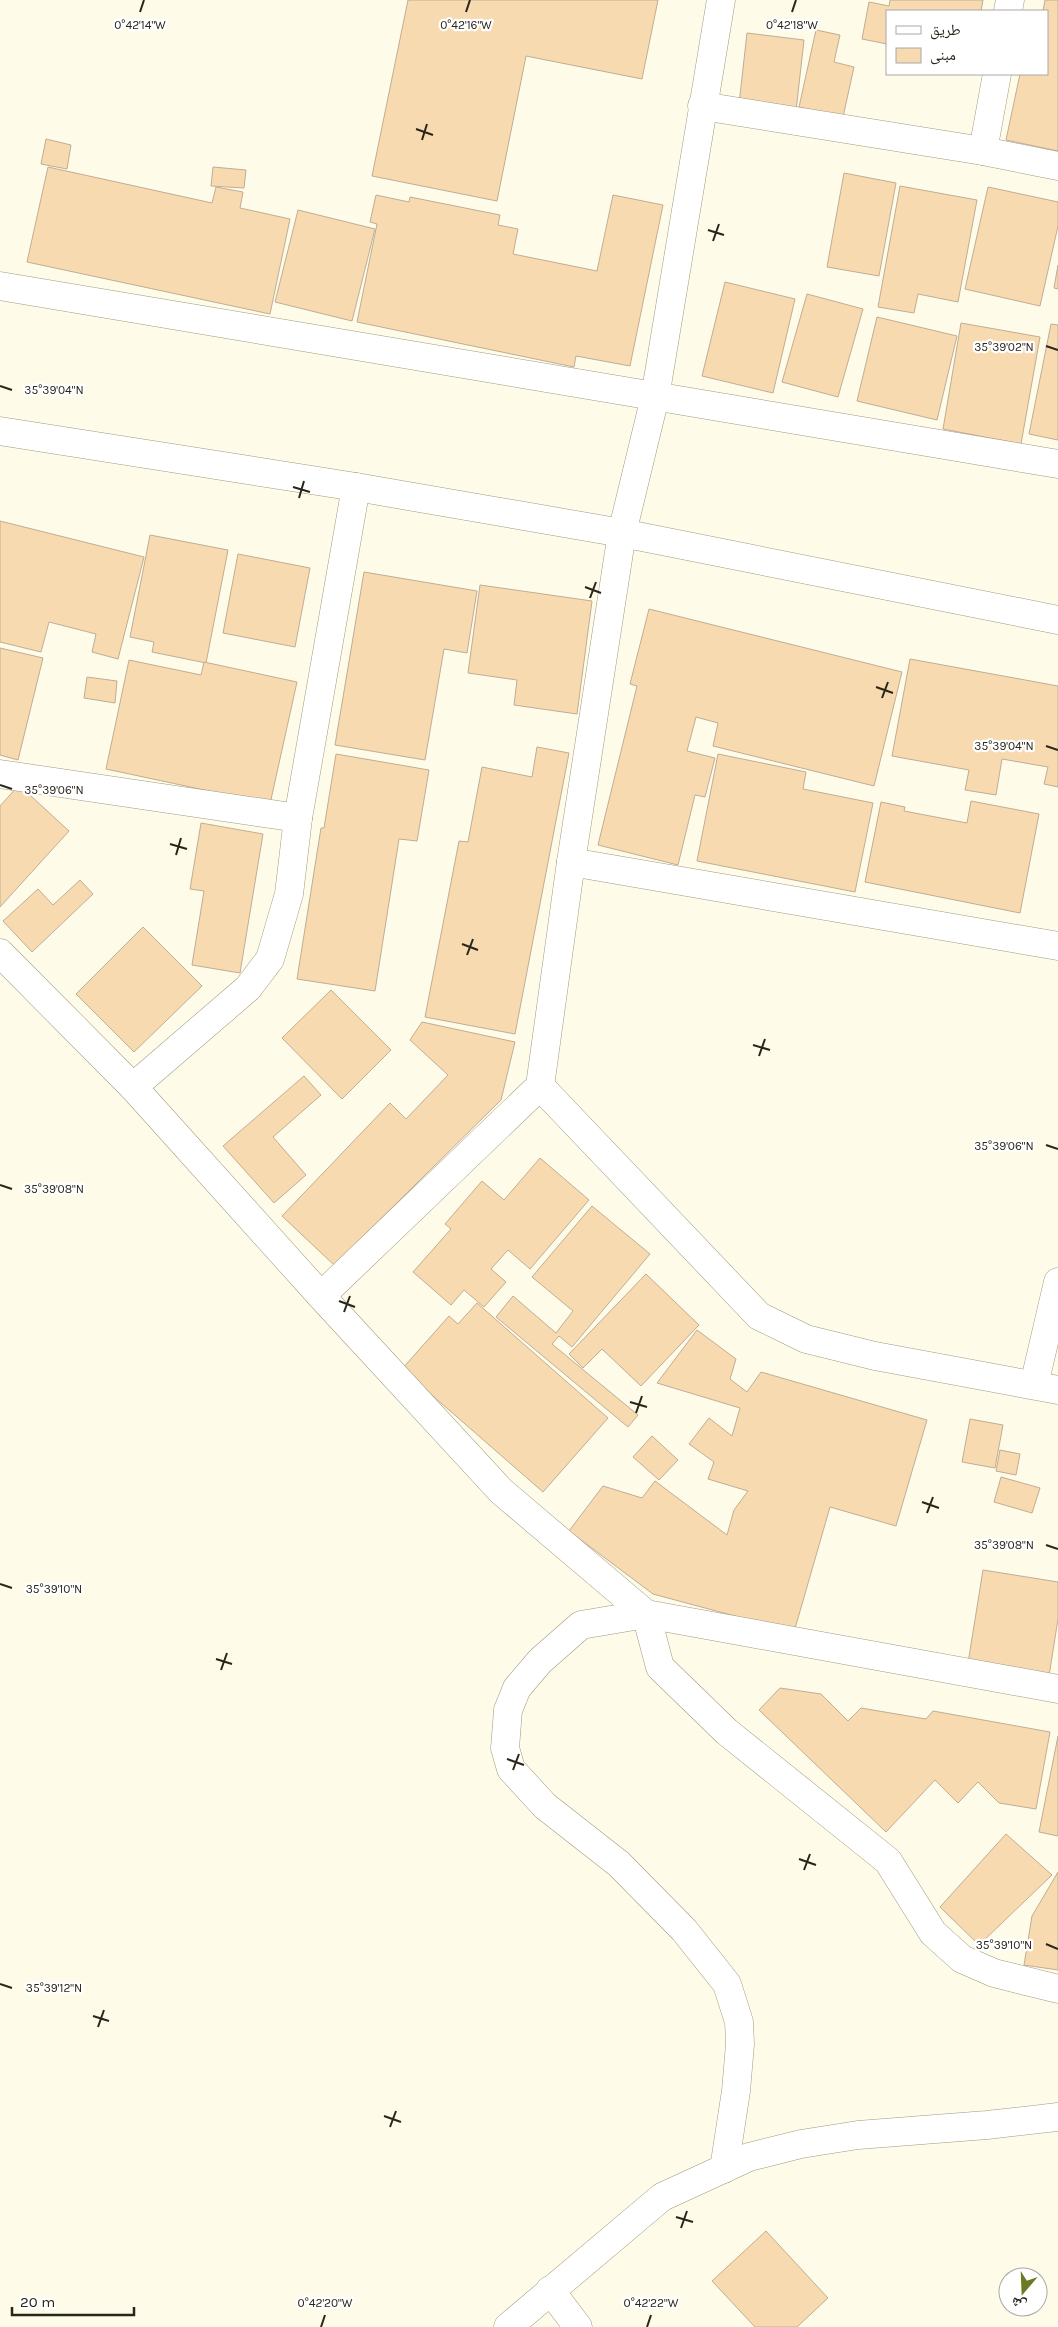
<svg xmlns="http://www.w3.org/2000/svg" width="1058" height="2327" font-family="Karla,'Noto Naskh Arabic',sans-serif">
<rect width="100%" height="100%" fill="#fffbe9"/>
<g fill="#f8dab1" stroke="#bfad94">
<polygon points="408,0 658,0 642,79 526,56 497,201 372,176"/>
<polygon points="890,0 983,0 981,11 887,11 887,44 862,39 869,2 889,6"/>
<polygon points="1045,0 1058,0 1058,151 1006,140 1020,74 1047,74 1047,11 1043,11"/>
<polygon points="816,30 840,35 834,62 854,67 843,117 799,107"/>
<polygon points="747,33 804,40 796,111 739,104"/>
<polygon points="46,139 71,145 67,169 41,164"/>
<polygon points="48,167 212,203 216,187 243,192 240,208 290,219 270,314 27,262"/>
<polygon points="213,167 246,170 244,188 211,186"/>
<polygon points="844,173 896,183 879,276 827,267"/>
<polygon points="900,186 977,200 958,302 918,294 914,313 878,307"/>
<polygon points="988,187 1058,202 1058,226 1040,306 965,289"/>
<polygon points="376,195 409,202 410,197 500,215 498,225 518,229 513,254 597,271 613,195 663,205 630,366 576,356 574,367 357,322 377,224 370,222"/>
<polygon points="298,210 375,229 352,321 275,302"/>
<polygon points="1058,265 1058,289 1054,288"/>
<polygon points="725,282 795,299 773,393 702,376"/>
<polygon points="807,294 863,309 838,397 782,382"/>
<polygon points="877,317 957,336 937,420 857,401"/>
<polygon points="961,323 1040,337 1021,444 943,429"/>
<polygon points="1051,324 1058,325 1058,440 1029,434"/>
<polygon points="0,521 144,557 118,659 92,652 96,634 49,622 41,652 0,642"/>
<polygon points="150,535 228,550 206,663 152,652 154,642 130,637"/>
<polygon points="238,554 310,568 295,647 223,633"/>
<polygon points="364,572 477,591 467,653 444,649 425,760 335,745"/>
<polygon points="480,585 592,601 577,714 514,705 517,680 468,673"/>
<polygon points="649,609 902,672 874,786 713,746 718,723 696,717 687,751 715,758 705,797 695,795 678,865 598,845 637,686 630,684"/>
<polygon points="0,648 43,658 18,760 0,755"/>
<polygon points="910,659 1058,686 1058,787 1044,784 1048,767 1002,759 996,795 965,790 969,770 892,756"/>
<polygon points="129,660 201,675 204,662 297,682 270,804 106,769"/>
<polygon points="87,677 117,681 115,703 84,698"/>
<polygon points="537,747 569,753 515,1034 425,1017 459,841 468,842 482,767 532,777"/>
<polygon points="336,754 429,770 417,841 399,839 375,991 297,979 321,828 324,828"/>
<polygon points="718,754 806,772 803,789 873,803 855,892 697,861"/>
<polygon points="19,785 69,831 0,907 0,806"/>
<polygon points="971,801 1039,814 1020,913 865,882 881,802 905,807 904,811 967,823"/>
<polygon points="201,823 263,834 240,973 192,965 204,891 190,889"/>
<polygon points="80,880 93,894 32,952 3,921 38,889 53,905"/>
<polygon points="143,927 202,986 134,1052 76,994"/>
<polygon points="331,990 391,1050 342,1099 282,1038"/>
<polygon points="422,1022 515,1042 501,1100 334,1265 282,1216 390,1103 406,1119 448,1075 410,1040"/>
<polygon points="304,1076 321,1095 273,1137 306,1175 274,1203 223,1146"/>
<polygon points="540,1158 589,1200 530,1269 508,1250 491,1269 506,1282 484,1307 464,1290 451,1305 413,1272 451,1229 445,1224 482,1181 504,1200"/>
<polygon points="592,1206 650,1254 572,1347 559,1336 552,1344 638,1415 628,1427 496,1317 513,1296 556,1333 573,1311 532,1277"/>
<polygon points="646,1274 699,1325 641,1386 602,1349 583,1368 569,1354"/>
<polygon points="477,1303 608,1418 543,1492 402,1369 449,1316 458,1324"/>
<polygon points="697,1330 736,1359 730,1379 747,1392 761,1372 927,1420 896,1526 830,1507 794,1632 653,1594 569,1531 603,1486 642,1498 655,1481 727,1535 734,1510 748,1491 708,1479 714,1462 689,1444 709,1418 732,1436 740,1408 657,1383"/>
<polygon points="970,1419 1003,1425 995,1468 962,1462"/>
<polygon points="652,1436 678,1460 659,1480 633,1457"/>
<polygon points="1000,1450 1020,1454 1016,1475 996,1471"/>
<polygon points="1001,1477 1040,1488 1032,1513 994,1502"/>
<polygon points="983,1570 1058,1582 1058,1619 1049,1676 968,1663"/>
<polygon points="780,1688 821,1694 848,1721 861,1708 926,1719 933,1711 1050,1732 1036,1809 999,1803 978,1782 958,1803 935,1780 886,1832 759,1710"/>
<polygon points="1058,1736 1058,1836 1039,1832"/>
<polygon points="1006,1834 1052,1875 979,1945 940,1907"/>
<polygon points="1058,1872 1058,1970 1024,1965 1032,1916"/>
<polygon points="766,2231 828,2298 797,2327 755,2327 712,2281"/>
</g>
<g fill="none" stroke-linecap="round" stroke-linejoin="round">
<g stroke="#a09a7e" stroke-width="29">
<g id="minor">
<polyline points="1008,11 1010,0"/>
<polyline points="702,106 983,151 1058,166"/>
<polyline points="983,151 997,74"/>
<polyline points="0,286 1058,464"/>
<polyline points="0,431 356,487 622,533 1058,620"/>
<polyline points="0,774 298,818"/>
<polyline points="571,862 1058,946"/>
<polyline points="0,953 133,1087 321,1296 501,1491 646,1614 1058,1689"/>
<polyline points="540,1086 759,1316 806,1339 875,1356 1058,1390"/>
<polyline points="133,1087 248,988 270,959 289,894 298,818 356,487"/>
<polyline points="321,1296 540,1086 571,862 622,533 655,397 721,0"/>
<polyline points="1034,1385 1058,1282"/>
<polyline points="724,2169 736,2091 740,2044 739,2022 727,1984 684,1930 619,1864 545,1806 511,1769 505,1748 508,1710 517,1688 540,1661 581,1625 646,1614 660,1667 727,1732 888,1861 933,1933 962,1959 994,1973 1058,1989"/>
<polyline points="550,2290 578,2327"/>
<polyline points="508,2327 662,2197 749,2157 801,2144 858,2135 987,2125 1058,2117"/>
</g>
</g>
<use href="#minor" stroke="#fff" stroke-width="28"/>
</g>
<path fill="none" stroke="#28251a" stroke-width="2" d="M140,12l4,-12M466,12l4,-12M792,12l4,-12M416,129l17,6M422,140l5,-16M708,230l16,5M713,241l6,-17M1046,346l12,4M0,386l12,4M293,487l17,5M299,498l5,-17M585,587l16,6M590,598l6,-16M876,687l17,6M882,698l6,-16M1046,746l12,4M0,785l12,4M170,844l17,5M176,855l5,-17M462,944l16,6M467,955l6,-16M753,1045l17,5M759,1056l6,-17M1046,1145l12,4M0,1185l12,4M339,1301l16,6M344,1312l6,-16M630,1402l17,5M636,1413l6,-17M922,1502l17,6M927,1513l6,-16M1046,1545l12,4M0,1584l12,4M216,1659l16,5M221,1670l6,-17M507,1759l17,6M513,1770l6,-16M799,1859l17,6M804,1870l6,-16M1046,1944l12,5M0,1984l12,4M93,2016l16,5M98,2027l6,-17M384,2116l17,6M390,2127l6,-16M676,2217l17,5M681,2228l6,-17M321,2327l4,-12M647,2327l4,-12"/>
<g font-size="12" text-anchor="middle" fill="#28251a" stroke="#fff" stroke-width="4.5" stroke-linejoin="round" paint-order="stroke">
<text x="466" y="29">0°42'16"W</text>
<text x="792" y="29">0°42'18"W</text>
<text x="140" y="29">0°42'14"W</text>
<text x="1004" y="351">35°39'02"N</text>
<text x="54" y="394">35°39'04"N</text>
<text x="1004" y="750">35°39'04"N</text>
<text x="54" y="794">35°39'06"N</text>
<text x="1004" y="1150">35°39'06"N</text>
<text x="54" y="1193">35°39'08"N</text>
<text x="1004" y="1549">35°39'08"N</text>
<text x="54" y="1593">35°39'10"N</text>
<text x="1004" y="1949">35°39'10"N</text>
<text x="54" y="1992">35°39'12"N</text>
<text x="325" y="2307">0°42'20"W</text>
<text x="651" y="2307">0°42'22"W</text>
</g>
<rect x="886" y="10" width="162" height="65" fill="#ffffff" stroke="#a9a8a3"/>
<rect x="896" y="26" width="25" height="8" fill="#ffffff" stroke="#a9a8a3"/>
<text x="930" y="35" font-size="15" fill="#28251a">طريق</text>
<rect x="896" y="48" width="25" height="15" fill="#f8dab1" stroke="#a9a8a3"/>
<text x="930" y="60" font-size="15" fill="#28251a">مبنى</text>
<g transform="translate(1023 2292) rotate(199)"><circle r="24" fill="#ffffff" stroke="#a9a8a3"/>
<path d="M0-4L9 19L0 12L-9 19Z" fill="#6d7925"/>
<text y="-8" font-size="14" font-weight="bold" text-anchor="middle" fill="#28251a">ش</text>
</g>
<path d="M12 2307v8h122v-8" fill="none" stroke="#28251a" stroke-width="2.5"/>
<text x="20" y="2307" font-size="15" fill="#28251a" stroke="#ffffff" stroke-width="4" paint-order="stroke">20 m</text>
</svg>
